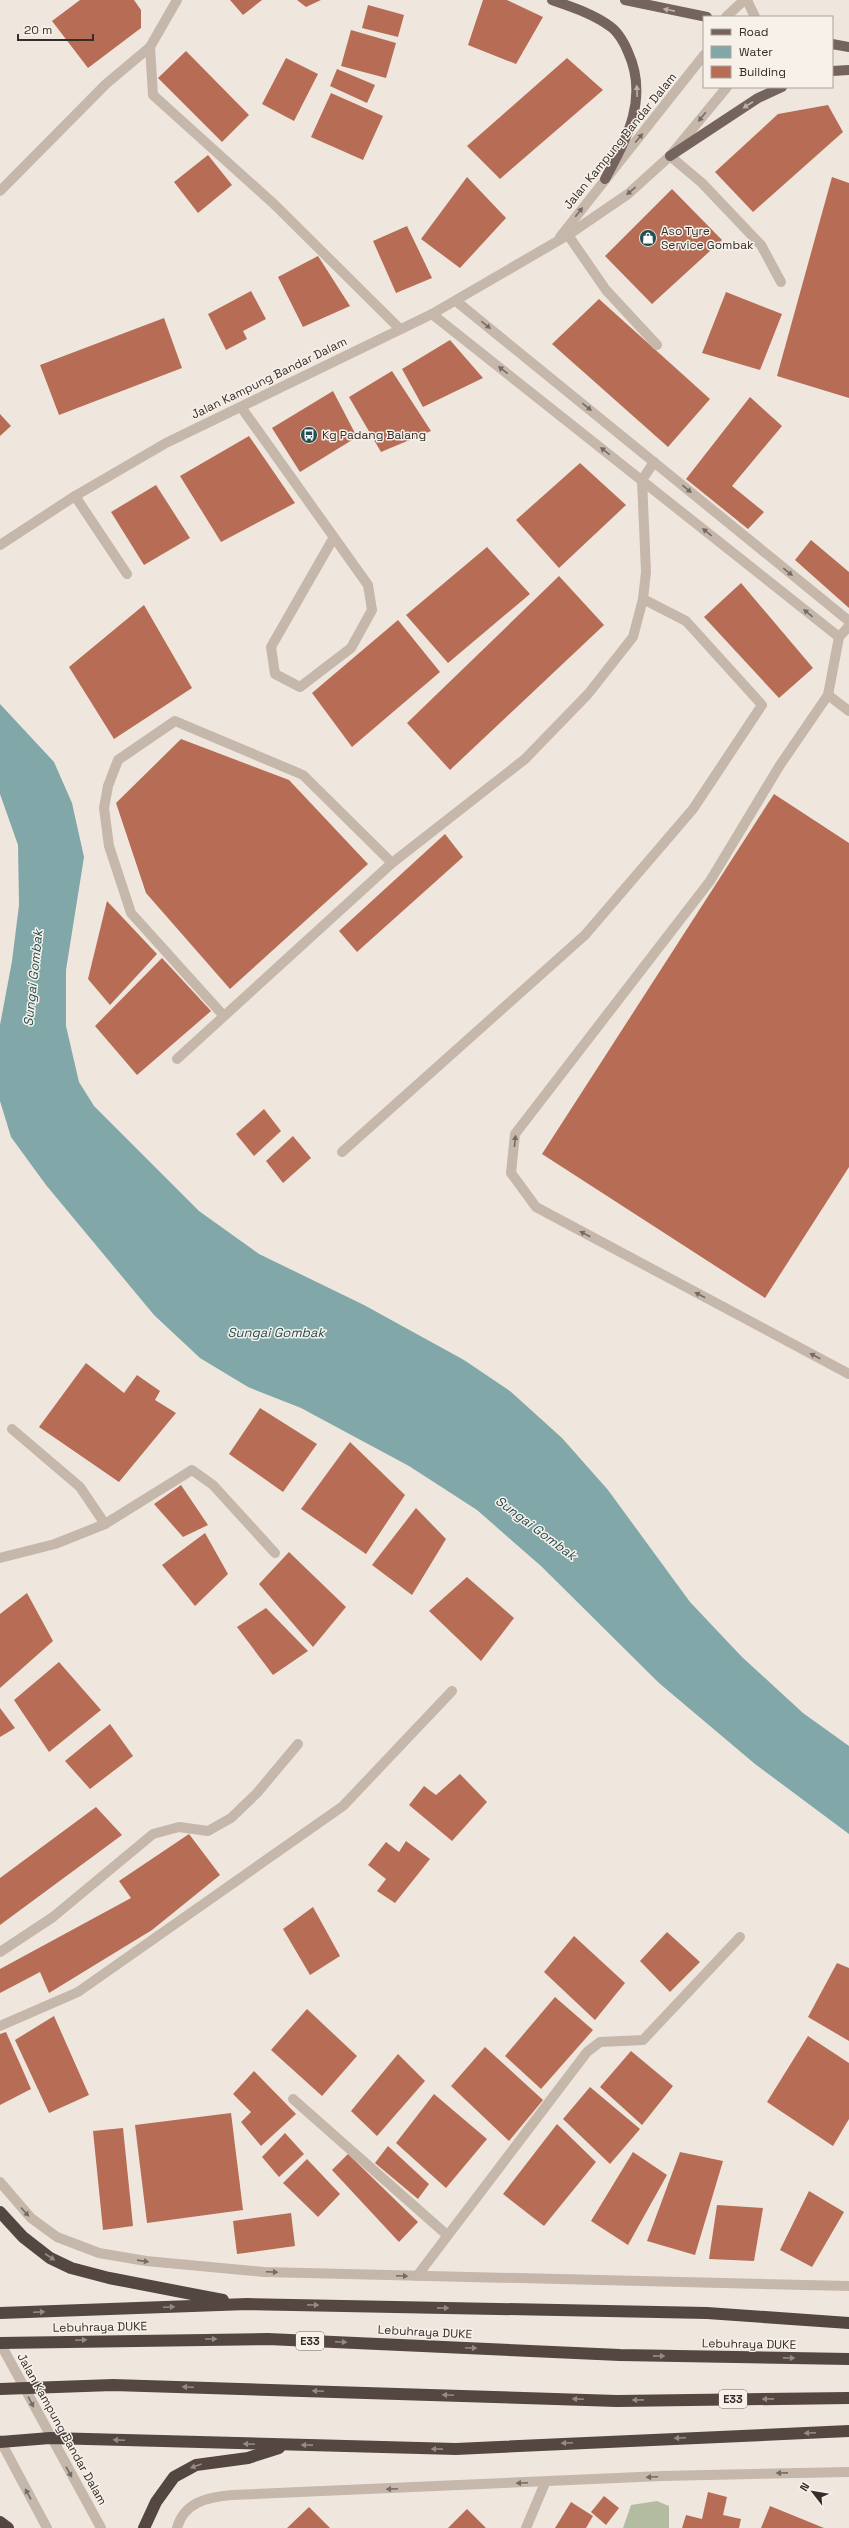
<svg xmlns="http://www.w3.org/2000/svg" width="849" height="2528" font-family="'Space Grotesk',sans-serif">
<rect width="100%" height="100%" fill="#efe7de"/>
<polygon fill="#b3bca0" points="657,2501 669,2506 669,2528 623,2528 631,2505"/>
<polygon fill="#81a7a9" points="0,704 54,762 72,803 84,857 66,970 66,1026 79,1082 94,1106 199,1211 259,1254 364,1305 464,1360 510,1391 562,1438 608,1490 690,1602 742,1657 803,1713 849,1746 849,1834 755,1764 659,1683 541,1566 477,1510 409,1466 301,1408 248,1387 200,1358 154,1315 46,1185 11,1137 0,1101 0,1025 12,961 19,905 18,845 0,794"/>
<g fill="#b76c55">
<polygon points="80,0 134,0 141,10 141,28 88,68 52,21"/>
<polygon points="230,0 262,0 243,15"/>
<polygon points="297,0 321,0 306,7"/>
<polygon points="483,0 507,0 543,17 516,64 468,45"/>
<polygon points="368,5 404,15 398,37 362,28"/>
<polygon points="351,30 396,43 386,78 341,66"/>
<polygon points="186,51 249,115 222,142 158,78"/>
<polygon points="286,58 318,74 294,121 262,104"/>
<polygon points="567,58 603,90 500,179 467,146"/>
<polygon points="337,69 375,85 367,103 330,86"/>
<polygon points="331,93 383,116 363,160 311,137"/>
<polygon points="828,105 843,132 753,212 715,172 778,114"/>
<polygon points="208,155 232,185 198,213 174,182"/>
<polygon points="467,177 506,218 460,268 421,239"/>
<polygon points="832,177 849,183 849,398 777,376"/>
<polygon points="672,189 722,240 652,304 605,256"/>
<polygon points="407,226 432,278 396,293 373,241"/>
<polygon points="318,256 350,306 303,327 278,277"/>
<polygon points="251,291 266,319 243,331 247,339 226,350 208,314"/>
<polygon points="726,292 782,314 760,370 702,353"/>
<polygon points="599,299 710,399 668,447 552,344"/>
<polygon points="164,318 182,368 59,415 40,365"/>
<polygon points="450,340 483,378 423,407 402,369"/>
<polygon points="392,371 431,431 381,452 349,397"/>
<polygon points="333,391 357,437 300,472 272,428"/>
<polygon points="750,397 782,426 732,486 764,512 748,529 686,479"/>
<polygon points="0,414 11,426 0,436"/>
<polygon points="249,436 295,503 221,542 180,476"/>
<polygon points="580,463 626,505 559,568 516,520"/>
<polygon points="156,485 190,538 144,565 111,512"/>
<polygon points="811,540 849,572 849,608 795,560"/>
<polygon points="487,547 530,594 448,663 406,615"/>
<polygon points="559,576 604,625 450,770 407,723"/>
<polygon points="741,583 813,668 779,698 704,617"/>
<polygon points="144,605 192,688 114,739 69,667"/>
<polygon points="398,620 440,672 352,747 312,693"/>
<polygon points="181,739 289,780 368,864 230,989 146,893 116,803"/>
<polygon points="774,794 849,843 849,1167 765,1298 542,1154"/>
<polygon points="445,834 463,857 357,952 339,931"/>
<polygon points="107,901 157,954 110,1005 88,979"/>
<polygon points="162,958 211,1011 137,1075 95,1026"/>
<polygon points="264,1109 281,1131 254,1156 236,1134"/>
<polygon points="293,1136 311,1158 283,1183 266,1161"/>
<polygon points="86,1363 124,1393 137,1375 160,1391 155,1400 176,1413 119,1482 39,1427"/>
<polygon points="260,1408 317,1444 283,1492 229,1454"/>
<polygon points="350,1442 405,1495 366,1554 301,1509"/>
<polygon points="181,1485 208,1525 183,1537 154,1504"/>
<polygon points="416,1508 446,1539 412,1595 372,1565"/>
<polygon points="205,1533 228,1574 195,1606 162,1565"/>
<polygon points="289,1552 346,1607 313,1647 259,1584"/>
<polygon points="467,1577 514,1618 481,1661 429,1611"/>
<polygon points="27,1593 53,1641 0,1688 0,1614"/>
<polygon points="266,1608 308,1651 273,1675 237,1627"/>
<polygon points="59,1662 101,1710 49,1752 14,1700"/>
<polygon points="0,1708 15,1728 0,1737"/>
<polygon points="110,1724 133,1756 90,1789 65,1761"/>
<polygon points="460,1774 487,1802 452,1841 409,1805 424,1786 436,1795"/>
<polygon points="96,1807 122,1835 0,1925 0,1878"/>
<polygon points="189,1834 220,1875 152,1930 49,1993 40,1972 0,1993 0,1969 131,1898 119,1881"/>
<polygon points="406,1841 430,1859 395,1903 377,1891 386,1879 368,1865 386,1842 399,1852"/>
<polygon points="313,1907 340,1956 310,1975 283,1929"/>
<polygon points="667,1932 700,1962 670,1992 640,1961"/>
<polygon points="574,1936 625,1983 595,2020 544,1972"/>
<polygon points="837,1963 849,1968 849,2041 808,2017"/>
<polygon points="555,1997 593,2030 541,2089 505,2056"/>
<polygon points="307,2009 357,2056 322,2096 271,2050"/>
<polygon points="54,2016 89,2095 49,2113 15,2040"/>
<polygon points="6,2032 31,2089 0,2105 0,2034"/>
<polygon points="808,2036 849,2063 849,2119 833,2146 767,2102"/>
<polygon points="485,2047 543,2100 509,2141 451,2086"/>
<polygon points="631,2051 673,2086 642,2125 600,2087"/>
<polygon points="398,2054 425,2081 377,2136 351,2111"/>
<polygon points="254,2071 296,2114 261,2146 241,2122 251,2112 233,2094"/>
<polygon points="590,2087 640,2129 610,2164 563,2119"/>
<polygon points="434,2094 487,2139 446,2188 396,2143"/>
<polygon points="231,2113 243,2210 147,2223 135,2125"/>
<polygon points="557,2124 596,2162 544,2226 503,2194"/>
<polygon points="123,2128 133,2226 103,2230 93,2131"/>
<polygon points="285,2133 304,2154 279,2177 262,2157"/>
<polygon points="388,2146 429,2184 418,2199 375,2163"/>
<polygon points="633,2152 667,2175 628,2245 591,2221"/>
<polygon points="680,2152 723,2161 695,2255 647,2241"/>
<polygon points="348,2154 418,2222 399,2242 332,2170"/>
<polygon points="307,2159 340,2194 318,2217 283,2183"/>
<polygon points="809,2191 844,2212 812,2267 780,2250"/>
<polygon points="717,2205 763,2208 754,2261 709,2259"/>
<polygon points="291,2213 295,2246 237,2254 233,2221"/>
<polygon points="708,2492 727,2497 723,2515 741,2519 739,2528 682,2528 686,2515 702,2519"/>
<polygon points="604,2496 619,2508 606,2525 591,2512"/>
<polygon points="571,2502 593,2516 586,2528 555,2528"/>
<polygon points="770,2506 824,2528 761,2528"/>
<polygon points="309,2507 330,2528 287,2528"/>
<polygon points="467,2509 486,2528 448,2528"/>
</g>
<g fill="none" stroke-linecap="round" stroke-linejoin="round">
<g stroke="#c6b7ab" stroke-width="10">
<polyline points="670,156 702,183 761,245 781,282"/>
<polyline points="568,235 606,290 657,345"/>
<polyline points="75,496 127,574"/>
<polyline points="839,637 828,695 780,765 710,881 515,1134 511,1173 536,1207 849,1374"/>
<polyline points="828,695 849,711"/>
<polyline points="223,1015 131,913 109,846 104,808 108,786 118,760 175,721 303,775 392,863"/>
<polyline points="342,1152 585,935 693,809 762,705 686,621 643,599"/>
<polyline points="12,1429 80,1487 105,1524"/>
<polyline points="0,1952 53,1917 153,1834 179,1827 208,1831 231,1818 257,1793 298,1744"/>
</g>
<g stroke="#c6b7ab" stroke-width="10">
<polyline points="150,47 153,95 275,205 400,329"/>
<polyline points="0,191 106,84 150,47 177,0"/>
<polyline points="456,301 849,621"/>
<polyline points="432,314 839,637 849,626"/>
<polyline points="241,407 368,585 372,610 351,648 300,687 275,674 271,647 334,537"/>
<polyline points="177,1059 392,863 525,759 588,694 633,637 643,599 646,572 642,480 654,462"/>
<polyline points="0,1558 55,1544 105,1524 192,1470 213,1485 275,1553"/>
<polyline points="0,2026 78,1992 343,1806 452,1691"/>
<polyline points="293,2099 447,2235"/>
<polyline points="0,2182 31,2218 57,2237 99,2253 146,2261 264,2272 849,2286"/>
<polyline points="417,2276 587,2052 600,2042 643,2040 740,1937"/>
<path d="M177,2528c7,-26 31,-31 55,-33l430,-19 187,-4"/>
<polyline points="526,2528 545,2483"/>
</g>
<g stroke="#c6b7ab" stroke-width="10">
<polyline points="747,0 755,17"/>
<polyline points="726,17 744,0"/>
<polyline points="560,237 704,55"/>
<polyline points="0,545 75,496 166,443 432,314 568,235 628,194 670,156 727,87"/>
<polyline points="0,2343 101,2528"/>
<polyline points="0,2440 47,2528"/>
</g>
<g stroke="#75645d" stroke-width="10">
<path d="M552,0c20,7 42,14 59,27 7,5 14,17 17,25 21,46 -1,86 -23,127"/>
<polyline points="625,0 707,17"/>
<polyline points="832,44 849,47"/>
<polyline points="832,71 849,70"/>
<polyline points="670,156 758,98 782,87"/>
</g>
<g stroke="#544742" stroke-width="12">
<polyline points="0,2212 23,2237 50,2258 71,2268 109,2278 223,2300"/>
<polyline points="0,2313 247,2304 707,2313 849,2323"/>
<polyline points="0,2343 268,2339 620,2355 849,2359"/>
<polyline points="617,2401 849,2398"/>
<polyline points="0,2442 50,2438 456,2449 849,2431"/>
<polyline points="0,2522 8,2528"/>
<polyline points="144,2528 156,2502 174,2477 196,2465 248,2458 279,2448"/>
</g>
<polyline stroke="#544742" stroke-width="12" points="0,2389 113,2385 617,2401"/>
</g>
<defs><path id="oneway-solid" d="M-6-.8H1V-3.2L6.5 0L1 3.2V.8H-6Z"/></defs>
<g fill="#bcb2ab">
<use href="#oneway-solid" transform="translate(669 10) rotate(-169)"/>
<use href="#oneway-solid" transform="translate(637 91) rotate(-92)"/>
<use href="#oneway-solid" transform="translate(748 105) rotate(147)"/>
</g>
<g fill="#766b64">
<use href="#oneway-solid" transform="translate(702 117) rotate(129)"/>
<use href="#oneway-solid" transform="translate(639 138) rotate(-50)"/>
<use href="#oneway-solid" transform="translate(631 191) rotate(140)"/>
<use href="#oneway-solid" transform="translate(579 212) rotate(-52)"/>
<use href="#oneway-solid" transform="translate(486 325) rotate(39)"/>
<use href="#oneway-solid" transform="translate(503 370) rotate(-142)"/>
<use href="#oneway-solid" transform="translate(587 407) rotate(39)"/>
<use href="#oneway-solid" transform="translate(605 451) rotate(-142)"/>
<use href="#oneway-solid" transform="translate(687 489) rotate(39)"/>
<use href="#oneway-solid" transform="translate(707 532) rotate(-141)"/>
<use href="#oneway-solid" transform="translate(788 572) rotate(39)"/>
<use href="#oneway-solid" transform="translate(808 613) rotate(-141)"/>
<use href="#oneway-solid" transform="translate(515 1141) rotate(-84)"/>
<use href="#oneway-solid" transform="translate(585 1234) rotate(-152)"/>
<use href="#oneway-solid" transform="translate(700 1295) rotate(-152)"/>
<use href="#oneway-solid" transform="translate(815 1356) rotate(-152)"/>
<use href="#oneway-solid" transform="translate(25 2212) rotate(48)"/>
<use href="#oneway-solid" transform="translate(143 2261) rotate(8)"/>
<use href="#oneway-solid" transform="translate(272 2272) rotate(2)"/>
<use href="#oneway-solid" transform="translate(402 2276) rotate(2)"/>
<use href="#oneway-solid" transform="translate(31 2402) rotate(62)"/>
<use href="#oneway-solid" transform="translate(69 2472) rotate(61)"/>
<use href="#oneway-solid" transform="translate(782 2473) rotate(179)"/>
<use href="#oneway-solid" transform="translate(652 2477) rotate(177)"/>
<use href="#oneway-solid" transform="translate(522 2483) rotate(178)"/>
<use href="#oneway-solid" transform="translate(392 2489) rotate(178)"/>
<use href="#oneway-solid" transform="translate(28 2494) rotate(-119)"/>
</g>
<g fill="#958b85">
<use href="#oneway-solid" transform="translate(50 2257) rotate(33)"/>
<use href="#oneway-solid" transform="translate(313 2305) rotate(1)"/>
<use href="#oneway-solid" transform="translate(169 2307) rotate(-2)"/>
<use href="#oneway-solid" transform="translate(443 2308) rotate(1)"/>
<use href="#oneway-solid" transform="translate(39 2312) rotate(-2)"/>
<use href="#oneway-solid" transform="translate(211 2339)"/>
<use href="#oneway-solid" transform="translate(81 2340) rotate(-2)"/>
<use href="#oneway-solid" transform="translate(341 2342) rotate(3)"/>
<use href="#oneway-solid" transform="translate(471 2348) rotate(3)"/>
<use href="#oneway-solid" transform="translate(659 2356) rotate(1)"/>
<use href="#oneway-solid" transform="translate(789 2358) rotate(1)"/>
<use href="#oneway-solid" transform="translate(188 2387) rotate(-178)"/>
<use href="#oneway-solid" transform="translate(318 2391) rotate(-178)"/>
<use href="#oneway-solid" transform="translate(448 2395) rotate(-178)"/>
<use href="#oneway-solid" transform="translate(578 2399) rotate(-178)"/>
<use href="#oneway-solid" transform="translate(768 2399) rotate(179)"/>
<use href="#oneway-solid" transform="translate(638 2400) rotate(179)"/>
<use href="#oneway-solid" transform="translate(810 2433) rotate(178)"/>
<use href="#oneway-solid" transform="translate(680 2438) rotate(178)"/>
<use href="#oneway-solid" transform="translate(119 2440) rotate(-178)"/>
<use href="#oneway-solid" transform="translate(567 2443) rotate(177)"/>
<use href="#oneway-solid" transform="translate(249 2444) rotate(-178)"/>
<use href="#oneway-solid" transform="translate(307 2445) rotate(-179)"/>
<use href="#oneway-solid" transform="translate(437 2449) rotate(-179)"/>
<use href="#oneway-solid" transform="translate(196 2466) rotate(160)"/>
</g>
<defs>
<g id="shop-disc" transform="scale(0.9)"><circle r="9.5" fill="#244e51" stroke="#f7f1ea"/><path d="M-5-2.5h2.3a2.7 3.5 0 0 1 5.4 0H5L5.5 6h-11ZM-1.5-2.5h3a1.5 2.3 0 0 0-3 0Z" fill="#fff"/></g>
<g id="bus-disc" transform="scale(0.9)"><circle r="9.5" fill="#244e51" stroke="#f7f1ea"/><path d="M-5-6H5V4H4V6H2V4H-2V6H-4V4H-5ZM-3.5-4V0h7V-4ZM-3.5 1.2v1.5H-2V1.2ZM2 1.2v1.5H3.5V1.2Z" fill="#fff"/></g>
</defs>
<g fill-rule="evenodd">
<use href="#shop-disc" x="648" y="238"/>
<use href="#bus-disc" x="309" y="435"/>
</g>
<g text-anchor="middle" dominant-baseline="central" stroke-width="3" stroke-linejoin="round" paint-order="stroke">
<g fill="#f7f1ea" stroke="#6f6863" stroke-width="1">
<rect x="296" y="2332" width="28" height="18" rx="3"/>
<rect x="719" y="2390" width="28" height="18" rx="3"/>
</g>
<g font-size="11" font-weight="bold" fill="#352d29">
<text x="310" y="2341">E33</text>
<text x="733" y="2399">E33</text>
</g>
<g font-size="12" fill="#352d29" stroke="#f7f1ea">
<text transform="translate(620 141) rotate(-51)">Jalan Kampung Bandar Dalam</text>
<text transform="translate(269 378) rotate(-26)">Jalan Kampung Bandar Dalam</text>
<text transform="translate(100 2327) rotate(-1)">Lebuhraya DUKE</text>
<text transform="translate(425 2332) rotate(3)">Lebuhraya DUKE</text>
<text transform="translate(749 2344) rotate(1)">Lebuhraya DUKE</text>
<text transform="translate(62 2429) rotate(61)">Jalan Kampung Bandar Dalam</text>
</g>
<g font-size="12" fill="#352d29" stroke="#f7f1ea" text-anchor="start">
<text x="661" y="231">Aso Tyre<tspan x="661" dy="14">Service Gombak</tspan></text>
<text x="322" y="435">Kg Padang Balang</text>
</g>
<g font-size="13" font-style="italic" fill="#244e51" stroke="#f7f1ea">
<text transform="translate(33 978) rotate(-84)">Sungai Gombak</text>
<text x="276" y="1332">Sungai Gombak</text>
<text transform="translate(536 1528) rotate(37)">Sungai Gombak</text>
</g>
</g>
<rect x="703" y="16" width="130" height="72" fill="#f7f1ea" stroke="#a9a39d"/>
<rect x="711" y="29" width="20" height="6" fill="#75645d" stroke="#a9a39d"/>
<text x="739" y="36" font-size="12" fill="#352d29">Road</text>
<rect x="711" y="46" width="20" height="12" fill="#81a7a9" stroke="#a9a39d"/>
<text x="739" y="56" font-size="12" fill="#352d29">Water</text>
<rect x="711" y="66" width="20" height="12" fill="#b76c55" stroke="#a9a39d"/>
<text x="739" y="76" font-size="12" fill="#352d29">Building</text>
<g transform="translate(813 2492) rotate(301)" stroke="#f7f1ea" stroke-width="3" paint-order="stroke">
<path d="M0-3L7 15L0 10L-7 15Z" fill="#352d29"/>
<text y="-6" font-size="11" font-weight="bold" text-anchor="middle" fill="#352d29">N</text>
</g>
<path d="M18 34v6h75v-6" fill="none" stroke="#352d29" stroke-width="2"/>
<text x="24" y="34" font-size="12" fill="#352d29" stroke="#f7f1ea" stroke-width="3" paint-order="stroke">20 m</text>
</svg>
